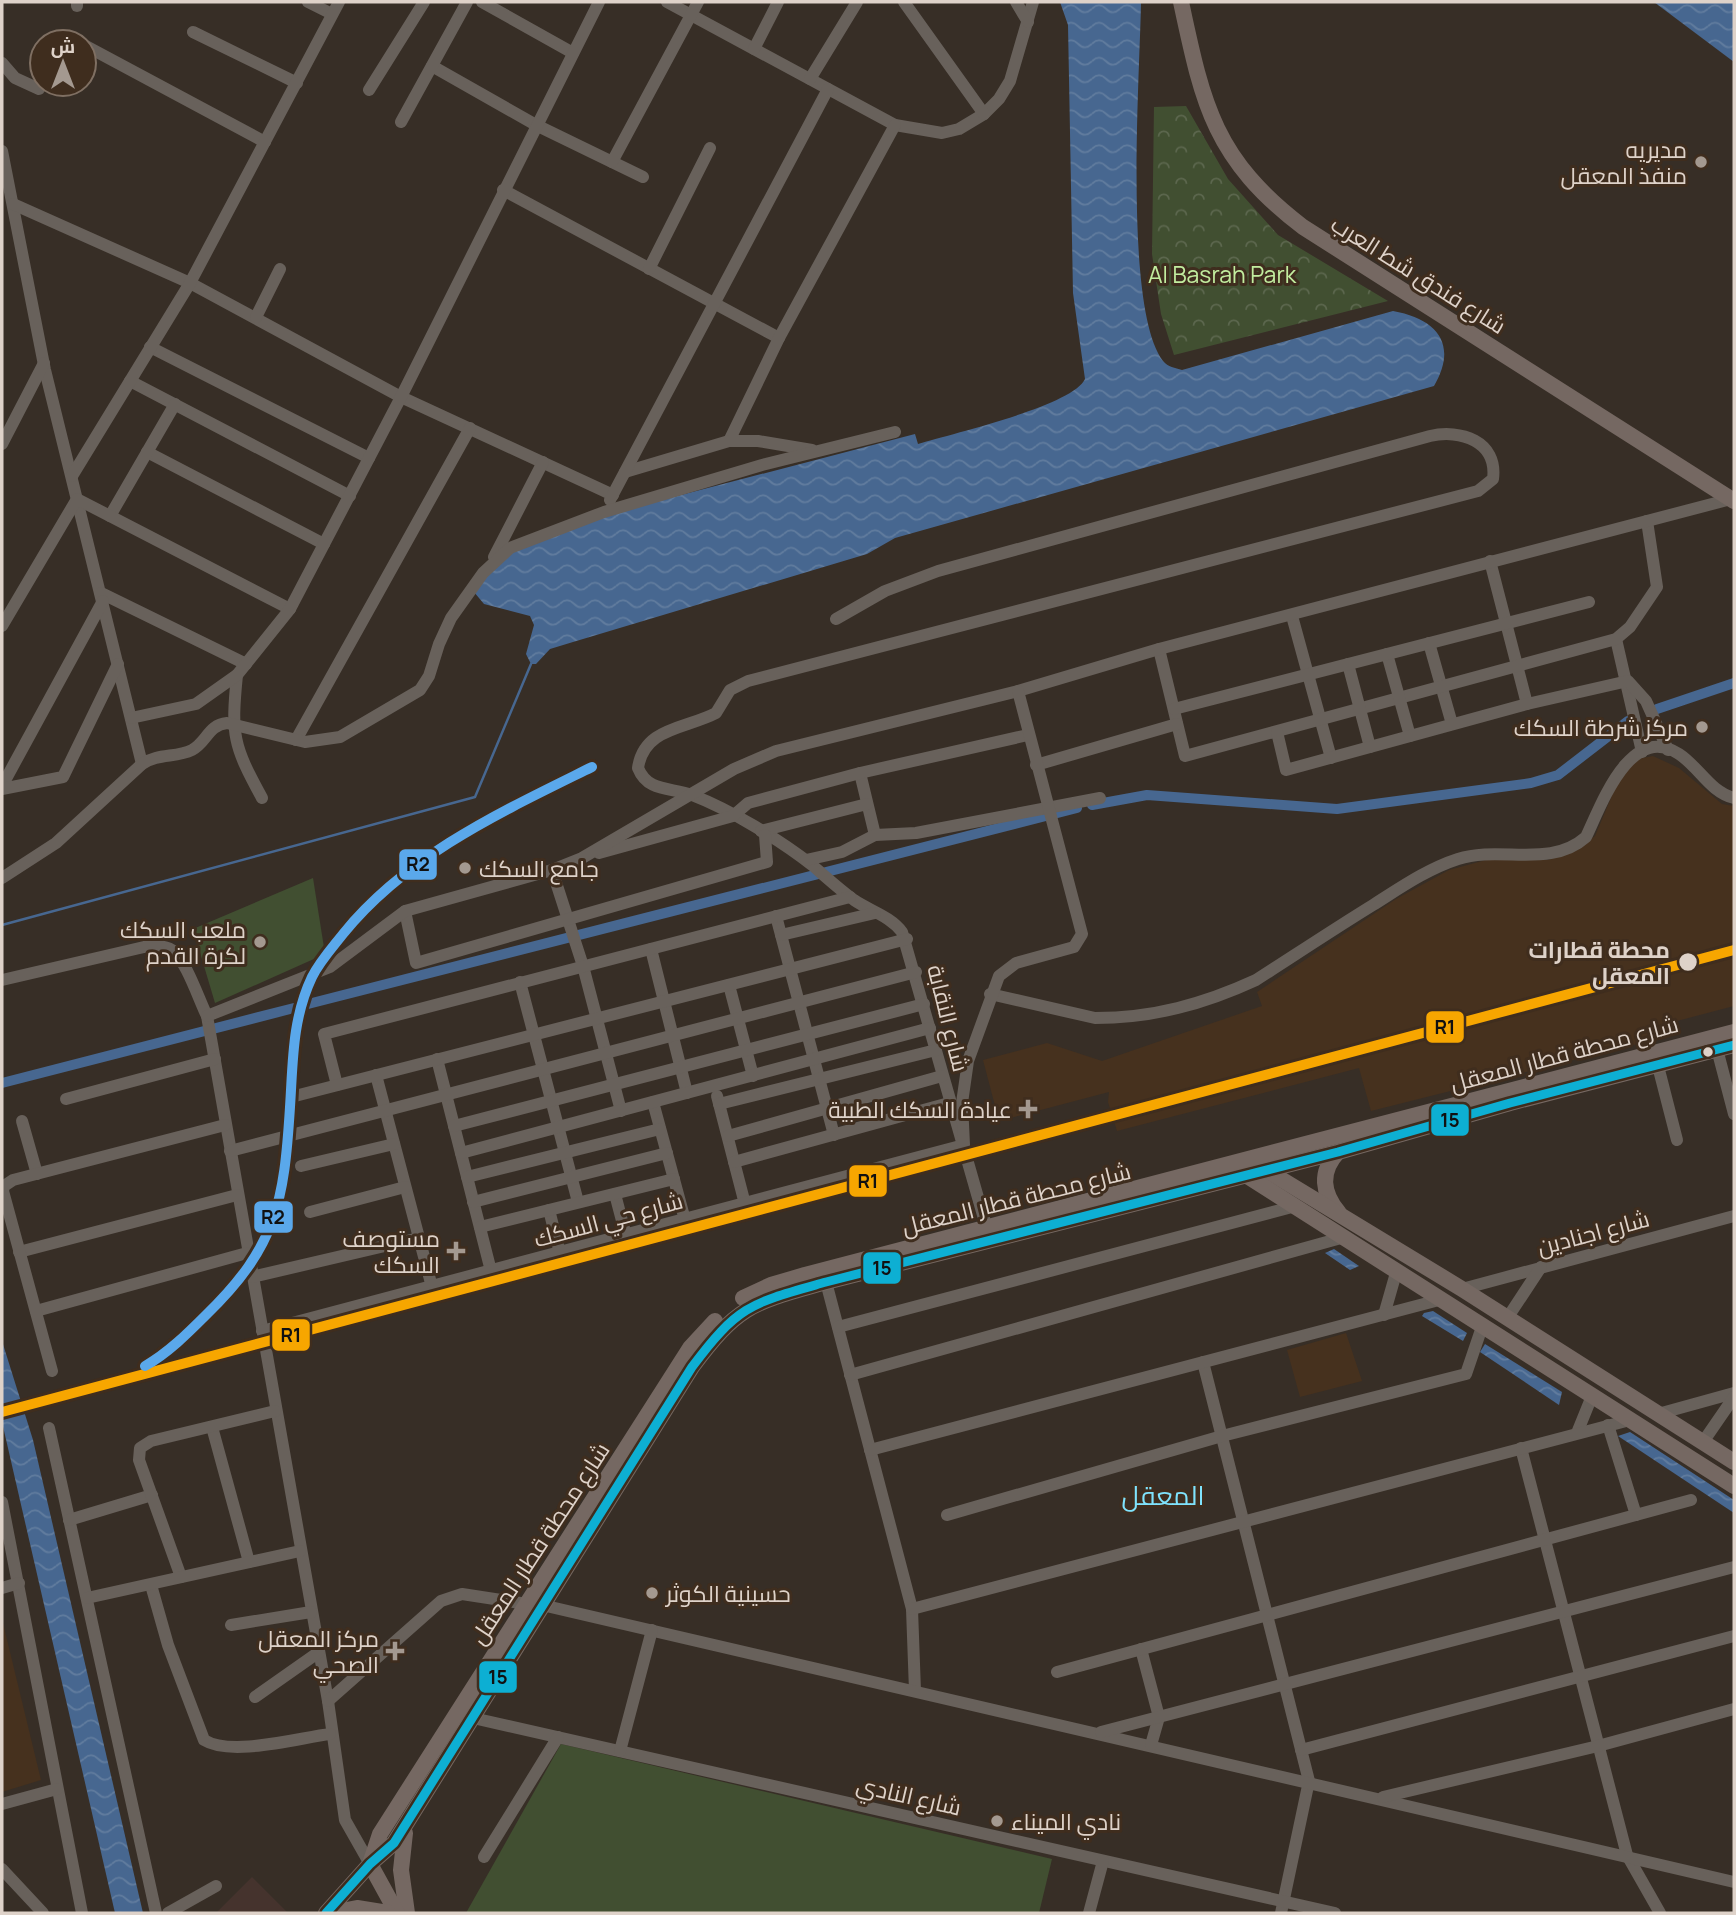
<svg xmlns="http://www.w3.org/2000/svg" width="1736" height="1915" font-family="Manrope,Cairo,sans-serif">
<defs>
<pattern id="park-crowns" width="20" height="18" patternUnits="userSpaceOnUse" patternTransform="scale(1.75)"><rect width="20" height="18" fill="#414f31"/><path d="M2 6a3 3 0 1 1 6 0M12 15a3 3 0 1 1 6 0" fill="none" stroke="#5c674e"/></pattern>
<pattern id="water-waves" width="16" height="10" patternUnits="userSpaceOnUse" patternTransform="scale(1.75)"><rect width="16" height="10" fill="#476790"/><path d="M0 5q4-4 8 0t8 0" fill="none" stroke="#617c9e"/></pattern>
</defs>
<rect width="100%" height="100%" fill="#372e26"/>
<polygon fill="#45332d" points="252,1877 288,1913 216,1913"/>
<g fill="#46311e">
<polygon points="1653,756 1679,768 1722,804 1734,806 1734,1006 1658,1026 1645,1042 1371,1111 1359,1068 1117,1131 1108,1102 1109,1092 999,1121 983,1060 1047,1043 1102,1061 1262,1006 1257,992 1396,899 1449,870 1486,860 1548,860 1577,850 1595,836 1624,767 1637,759"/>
<polygon points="1346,1333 1362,1381 1300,1397 1287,1350"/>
<polygon points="2,1619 41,1780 2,1792"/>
</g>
<polygon fill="url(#park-crowns)" points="1186,106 1228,179 1278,235 1388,301 1174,355 1161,314 1152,254 1154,107"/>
<g fill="#414f31">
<polygon points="313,878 325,954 215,1003 193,929"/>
<polygon points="561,1744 1052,1859 1039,1913 466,1913"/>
</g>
<g fill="url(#water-waves)">
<path d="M1060,2h81c-1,73 -18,306 22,359 5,6 12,7 19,9l211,-59c45,8 65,34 41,75l-539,152 -28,16 -294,88 -23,7 -14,15h-5l-5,-10 8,-29 -4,-9 -46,-12 -10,-12 28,-35 87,-38 326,-85 3,10c32,-10 155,-38 167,-65l-12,-86 -5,-268z"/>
<polygon points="1654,2 1734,2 1734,62"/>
<polygon points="1334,1249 1359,1266 1350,1270 1325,1253"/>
<polygon points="1433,1311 1467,1333 1463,1341 1422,1316 1424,1313"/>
<polygon points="2,1341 33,1440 143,1913 115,1913 2,1422"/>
<polygon points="1485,1344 1562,1392 1559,1405 1480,1352"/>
<polygon points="1630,1432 1734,1500 1734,1513 1618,1436"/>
</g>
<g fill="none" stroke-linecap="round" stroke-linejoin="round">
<polyline stroke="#476790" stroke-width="2.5" points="2,925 475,797 531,664"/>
<g stroke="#476790" stroke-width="10">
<polyline points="1657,709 1734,683"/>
<polyline points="1092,805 1147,795 1337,809 1531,783 1558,775 1628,721"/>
<polyline points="308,1004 1077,808"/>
<polyline points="2,1083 294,1008"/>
</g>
<g stroke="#68615b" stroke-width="12">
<polyline points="77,2 77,6"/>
<polyline points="308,2 332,14"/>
<polyline points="482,2 573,53"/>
<polyline points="667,2 895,125 942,133 959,129 984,114 999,99 1010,81 1033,2"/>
<polyline points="904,2 984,114"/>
<polyline points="1016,2 1028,22"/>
<polyline points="193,32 297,83"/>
<polyline points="84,45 265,142"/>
<polyline points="754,49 778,2"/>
<polyline points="2,63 15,78 39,89"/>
<polyline points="432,66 536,125 643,177"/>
<polyline points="810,79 857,2"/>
<polyline points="369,90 424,2"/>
<polyline points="401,122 467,2"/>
<polyline points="2,151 45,370 142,764"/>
<polyline points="612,162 698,2"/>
<polyline points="503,190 779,338"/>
<polyline points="13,204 190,283 401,397 613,495"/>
<polyline points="649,269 710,148"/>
<polyline points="256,317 280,269"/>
<polyline points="150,347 369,458"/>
<polyline points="130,381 350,496"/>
<polyline points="729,441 779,338 895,125"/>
<polyline points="2,444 44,363"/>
<polyline points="147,452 324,544"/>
<polyline points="625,472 729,441 758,441 812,450"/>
<polyline points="72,476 190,283 339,2"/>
<polyline points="610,500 828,89"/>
<polyline points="110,516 175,404"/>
<polyline points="494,557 543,462"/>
<polyline points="1490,561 1527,704"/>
<polyline points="101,593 246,664"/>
<polyline points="1292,616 1331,758"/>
<path d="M836,619l49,-28 53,-20 492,-135c30,-7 68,5 63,43l-15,12 -730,190 -18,9 -14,23c-30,16 -72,14 -78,55 10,25 34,19 54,27 39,15 88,45 120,70 14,12 27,24 42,35 16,11 36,16 48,32l85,297"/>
<polyline points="2,626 77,499 290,609"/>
<polyline points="1616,639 1642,752"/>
<polyline points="1429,643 1452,724"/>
<polyline points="1159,649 1185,756 1616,639 1630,627 1657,587 1647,521"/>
<polyline points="1387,654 1410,736"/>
<polyline points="1348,664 1370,747"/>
<path d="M237,675c-6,60 -4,70 25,123"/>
<polyline points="1174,709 1589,602"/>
<polyline points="131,718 196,704 237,675 290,609 401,397 599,2"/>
<polyline points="1277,732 1286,770 1527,704 1628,681 1646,701 1668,750"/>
<polyline points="296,740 470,428"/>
<polyline points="1036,765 1177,724"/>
<polyline points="860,773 875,835"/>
<polyline points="2,786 103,601"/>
<polyline points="2,789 63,777 118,664"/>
<polyline points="761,831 867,804"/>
<polyline points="599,853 733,816 748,803 860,773 1028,735"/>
<polyline points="806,860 842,852 875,835 916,833 1100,798"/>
<polyline points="552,870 583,966 621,1111"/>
<path d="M2,878l54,-35 86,-79c16,-11 34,-6 50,-14 15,-8 16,-25 35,-27l78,19 35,-5 80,-47 9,-14 10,-32 12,-26 32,-45 27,-25 94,-36 158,-47 133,-33"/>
<polyline points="405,911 416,963 767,862 765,835"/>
<polyline points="776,916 834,1135"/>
<polyline points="781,935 875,913"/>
<polyline points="651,949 687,1093"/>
<path d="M2,980l142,-33c10,-1 20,-2 28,3 14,10 27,50 35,66l121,685 17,119 25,44"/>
<polyline points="520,982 578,1202"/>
<polyline points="729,985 753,1076"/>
<path d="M990,994l105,24c58,0 109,-14 161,-38 39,-25 78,-51 117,-75 27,-17 54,-36 85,-46 42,-14 92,10 128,-22 15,-31 44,-115 93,-83 20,13 31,38 55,44"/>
<polyline points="207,1016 330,967 405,911 552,870 582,858 734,769 776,751 1018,691 1159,649 1731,499"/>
<polyline points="1717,1049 1734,1114"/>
<polyline points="437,1059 491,1271"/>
<polyline points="1658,1066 1677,1140"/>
<polyline points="376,1075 432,1287"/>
<polyline points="337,1085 324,1034 850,897"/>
<polyline points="295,1096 907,939"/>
<polyline points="717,1096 745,1204"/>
<polyline points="66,1099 215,1059"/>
<polyline points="653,1102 685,1220"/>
<polyline points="719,1104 936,1050"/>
<polyline points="22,1121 37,1174"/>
<polyline points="454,1126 924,1004"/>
<polyline points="728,1136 942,1076"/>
<polyline points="230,1151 916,972"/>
<polyline points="461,1153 930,1028"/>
<polyline points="734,1162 949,1103"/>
<polyline points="301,1166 394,1144"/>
<polyline points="467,1177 660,1129"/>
<polyline points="615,1194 626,1236"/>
<polyline points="473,1202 667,1153"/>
<polyline points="549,1210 560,1253"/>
<polyline points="310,1212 405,1187"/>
<polyline points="480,1227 674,1179"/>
<polyline points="19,1252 237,1195"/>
<polyline points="252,1277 419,1238"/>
<polyline points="826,1282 912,1609 915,1691"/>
<polyline points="1462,1289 1734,1216"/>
<polyline points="36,1311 247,1253"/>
<polyline points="1384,1315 1396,1273"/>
<polyline points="1508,1317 1541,1267"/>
<polyline points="838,1327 1292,1207"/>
<polyline points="262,1331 964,1145 962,1103 968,1061 999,976 1016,963 1074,947 1082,934 1018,691"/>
<polyline points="1203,1362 1309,1781 1281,1913"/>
<polyline points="52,1371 3,1191 4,1186 13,1180 225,1125"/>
<polyline points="850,1375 1341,1238"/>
<polyline points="1658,1414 1734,1393"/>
<polyline points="1608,1425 1636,1515"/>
<polyline points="212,1427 249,1562"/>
<polyline points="49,1428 156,1913"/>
<polyline points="1577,1433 1592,1396"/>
<polyline points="1703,1442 1734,1397"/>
<polyline points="1521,1448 1627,1855 1660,1913"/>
<polyline points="870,1450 1439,1300"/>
<polyline points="2,1502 82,1913"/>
<polyline points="947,1515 1222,1436 1466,1374 1482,1327"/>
<polyline points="69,1520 152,1495"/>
<polyline points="181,1577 139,1460 140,1448 151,1441 275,1411"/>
<path d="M151,1585l17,60 36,95c27,17 94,-2 126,-6"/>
<polyline points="2,1588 19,1583"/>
<polyline points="87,1598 300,1551"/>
<polyline points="542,1605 1734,1882"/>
<polyline points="912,1609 1630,1420"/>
<polyline points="231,1625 311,1612"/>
<polyline points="1141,1649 1159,1717 1151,1745"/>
<polyline points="1057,1672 1691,1500"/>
<polyline points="255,1697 319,1652"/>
<polyline points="328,1701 441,1601 462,1594 527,1604"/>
<polyline points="473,1718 1335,1913"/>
<polyline points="1101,1732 1734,1567"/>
<polyline points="1301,1750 1734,1636"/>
<polyline points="620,1751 652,1630"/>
<polyline points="1383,1797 1598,1746 1734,1709"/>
<polyline points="2,1804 57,1789"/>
<polyline points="484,1857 558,1737"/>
<polyline points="2,1869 43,1913"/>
<polyline points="168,1913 216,1886"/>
<polyline points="1089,1913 1103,1861"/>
</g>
<g stroke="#756862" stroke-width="16">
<path d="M1181,2c22,103 33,157 122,225l431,274"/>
<path d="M1338,1152c-19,20 -16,41 1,61"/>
<polyline points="1264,1165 1266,1170 1462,1289 1734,1462"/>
<polyline points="1241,1172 1734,1486"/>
<polyline points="743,1298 771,1285 805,1275 1734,1032"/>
<polyline points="405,1833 401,1870 407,1913"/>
<polyline points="370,1864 380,1834 690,1348 715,1321"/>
<polyline points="370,1864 397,1913"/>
<path d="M326,1913l44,-49 24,-21 298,-476c47,-63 60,-64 134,-85l512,-130 172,-49 224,-58"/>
<polyline points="331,1913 357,1908 388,1913"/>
</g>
<g stroke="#3f2d1e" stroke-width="14">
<path id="bus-1" d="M326,1913l44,-49 24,-21 298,-476c47,-63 60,-64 134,-85l512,-130 172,-49 224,-58"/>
</g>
<use href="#bus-1" stroke="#0dafd3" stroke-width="9"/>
<g stroke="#3f2d1e" stroke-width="16">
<polyline id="rail-1" points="2,1412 1734,950"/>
</g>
<g stroke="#3f2d1e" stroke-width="16">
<path id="rail-2" d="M145,1366c23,-13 43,-33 61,-51 71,-69 78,-113 84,-208 3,-45 2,-88 22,-130 8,-16 20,-29 31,-43 64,-79 158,-122 249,-167"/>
</g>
<use href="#rail-1" stroke="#f7a600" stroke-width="10"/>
<use href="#rail-2" stroke="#5aa8eb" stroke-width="10"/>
</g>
<g fill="#a49990" stroke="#3f2d1e" stroke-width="2.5">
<circle cx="1701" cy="162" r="7"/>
<circle cx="1702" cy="727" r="7"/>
<circle cx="465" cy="868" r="7"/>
<circle cx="260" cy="942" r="7"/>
<path d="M1024.5 1098.5h7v7h7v7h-7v7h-7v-7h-7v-7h7z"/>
<path d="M452.5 1240.5h7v7h7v7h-7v7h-7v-7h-7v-7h7z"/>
<circle cx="652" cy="1593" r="7"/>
<path d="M391.5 1640.5h7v7h7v7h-7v7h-7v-7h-7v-7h7z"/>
<circle cx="997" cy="1821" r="7"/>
</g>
<g fill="#ded2c9" stroke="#3f2d1e" stroke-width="2.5">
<circle cx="1688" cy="962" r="10"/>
<circle cx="1708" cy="1052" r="6"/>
</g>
<g text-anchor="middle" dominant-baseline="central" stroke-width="6" stroke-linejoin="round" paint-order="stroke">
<g font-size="23" fill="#ded2c9" stroke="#3f2d1e" text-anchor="end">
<text x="1687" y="149">مديريه<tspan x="1687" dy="26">منفذ المعقل</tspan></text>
<text x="1688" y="727">مركز شرطة السكك</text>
<text x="479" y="868" text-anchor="start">جامع السكك</text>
<text x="246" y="929">ملعب السكك<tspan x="246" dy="26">لكرة القدم</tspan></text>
<text x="1012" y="1109">عيادة السكك الطبية</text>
<text x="440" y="1238">مستوصف<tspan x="440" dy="26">السكك</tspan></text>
<text x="666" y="1593" text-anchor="start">حسينية الكوثر</text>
<text x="379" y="1638">مركز المعقل<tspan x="379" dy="26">الصحي</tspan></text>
<text x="1011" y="1821" text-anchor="start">نادي الميناء</text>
</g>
<g font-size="23" fill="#c2ed9f" stroke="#3f2d1e">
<text x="1222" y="274">Al Basrah Park</text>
</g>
<g font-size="23" fill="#ded2c9" stroke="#3f2d1e">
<text transform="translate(1419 274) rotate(32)">شارع فندق شط العرب</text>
<text transform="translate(949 1018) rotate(76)">شارع النقابة</text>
<text transform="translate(1564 1053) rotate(-15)">شارع محطة قطار المعقل</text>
<text transform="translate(1016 1198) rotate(-14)">شارع محطة قطار المعقل</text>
<text transform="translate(608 1219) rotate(-15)">شارع حي السكك</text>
<text transform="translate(1593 1232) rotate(-15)">شارع اجنادين</text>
<text transform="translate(539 1543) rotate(-57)">شارع محطة قطار المعقل</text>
<text transform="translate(909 1795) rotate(13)">شارع النادي</text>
</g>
<g font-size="23" font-weight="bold" fill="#ded2c9" stroke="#3f2d1e" text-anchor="end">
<text x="1670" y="949">محطة قطارات<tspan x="1670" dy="26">المعقل</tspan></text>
</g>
<g font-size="26" fill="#7fe3fd" stroke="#3f2d1e">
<text x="1163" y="1495">المعقل</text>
</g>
</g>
<g stroke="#3f2d1e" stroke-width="2.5">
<rect x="398" y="848" width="40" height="33" rx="7" fill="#5aa8eb"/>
<rect x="1425" y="1010" width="40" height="34" rx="7" fill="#f7a600"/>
<rect x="1430" y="1103" width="40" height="34" rx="7" fill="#0dafd3"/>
<rect x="848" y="1164" width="40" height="34" rx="7" fill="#f7a600"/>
<rect x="253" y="1200" width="41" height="34" rx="7" fill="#5aa8eb"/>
<rect x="862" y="1251" width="40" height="34" rx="7" fill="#0dafd3"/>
<rect x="271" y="1318" width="40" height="34" rx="7" fill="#f7a600"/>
<rect x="478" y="1660" width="40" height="34" rx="7" fill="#0dafd3"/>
</g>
<g font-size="19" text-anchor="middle" font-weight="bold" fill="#111">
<text x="418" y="871">R2</text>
<text x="1445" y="1034">R1</text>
<text x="1450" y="1127">15</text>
<text x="868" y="1188">R1</text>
<text x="273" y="1224">R2</text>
<text x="882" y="1275">15</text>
<text x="291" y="1342">R1</text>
<text x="498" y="1684">15</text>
</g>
<rect width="1736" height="1915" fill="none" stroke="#ded2c9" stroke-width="7"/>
<g transform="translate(63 63)"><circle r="33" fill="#3f2d1e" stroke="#7f6f62" stroke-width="2"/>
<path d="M0-5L12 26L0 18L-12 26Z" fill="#a49990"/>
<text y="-10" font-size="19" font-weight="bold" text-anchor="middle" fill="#ded2c9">ش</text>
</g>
</svg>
